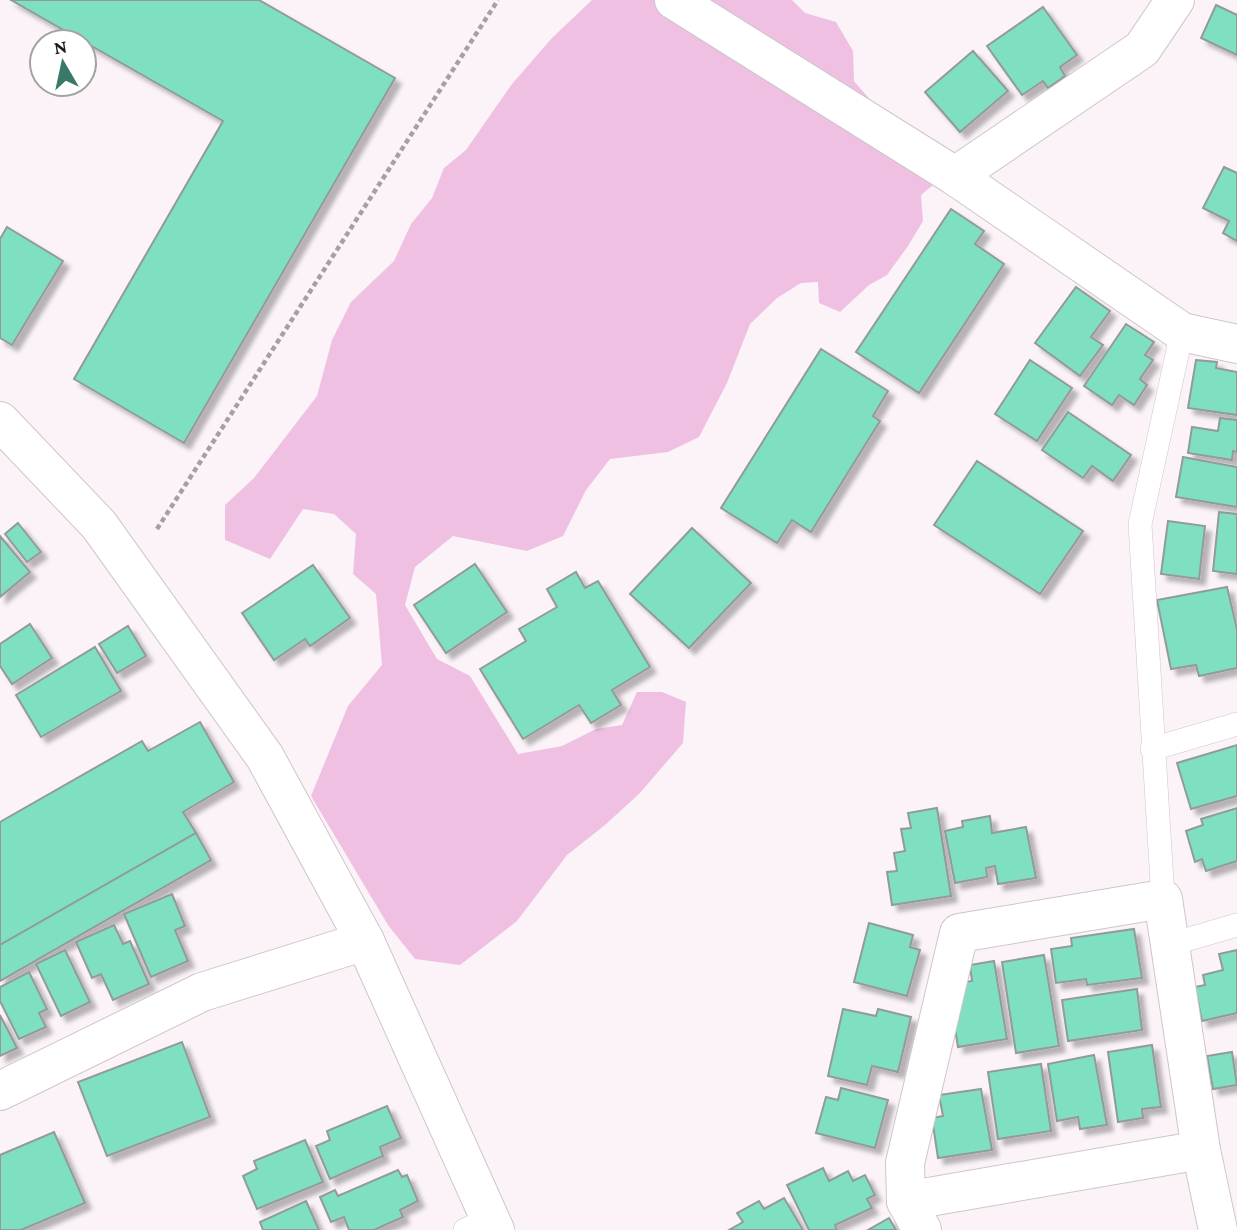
<svg xmlns="http://www.w3.org/2000/svg" width="1237" height="1230" font-family="'Crimson Pro',serif">
<defs>
<filter id="shadow"><feDropShadow dx="6" dy="6" stdDeviation="2" flood-color="#0004"/></filter>
</defs>
<rect width="100%" height="100%" fill="#fbf3f8"/>
<polygon fill="#efc0e1" points="592,0 792,0 805,13 836,22 853,51 854,81 939,180 921,195 923,221 908,246 887,275 869,285 840,312 819,303 818,282 801,283 777,298 750,324 727,383 699,437 668,452 610,459 586,490 563,536 527,551 453,536 415,567 405,605 437,659 470,676 518,754 562,746 596,729 622,725 637,692 662,692 686,702 683,743 639,794 605,825 567,855 517,921 460,965 415,959 388,925 311,796 348,706 382,665 376,594 353,574 356,534 334,514 303,509 270,559 225,540 225,505 254,478 317,396 332,340 351,302 394,261 411,224 432,198 444,168 466,150 512,84 552,38"/>
<g fill="#7edfc3" stroke="#929b98" stroke-width="2" filter="url(#shadow)">
<polygon points="11,0 259,0 395,78 184,443 74,379 223,121"/>
<polygon points="1216,5 1237,15 1237,55 1201,38"/>
<polygon points="1043,7 1077,55 1060,67 1065,76 1048,88 1043,81 1022,95 987,46"/>
<polygon points="973,51 1008,91 960,132 925,92"/>
<polygon points="1224,167 1237,173 1237,241 1223,233 1229,221 1203,208"/>
<polygon points="951,209 984,231 975,244 1004,264 919,393 856,352"/>
<polygon points="7,227 63,261 12,345 0,338 0,239"/>
<polygon points="1076,287 1110,311 1091,337 1103,345 1080,376 1035,343"/>
<polygon points="1126,324 1154,342 1145,355 1153,360 1140,379 1147,385 1134,405 1119,395 1112,405 1084,386"/>
<polygon points="821,349 888,391 873,416 880,421 811,532 792,520 777,543 721,508"/>
<polygon points="1030,360 1072,388 1037,441 995,414"/>
<polygon points="1196,360 1217,362 1216,368 1237,372 1237,415 1188,408"/>
<polygon points="1068,412 1131,455 1113,481 1092,466 1083,478 1042,450"/>
<polygon points="1220,418 1237,420 1237,452 1233,451 1232,460 1188,453 1192,427 1218,431"/>
<polygon points="1183,457 1237,467 1237,507 1176,497"/>
<polygon points="977,461 1083,531 1040,594 934,525"/>
<polygon points="1219,512 1237,514 1237,574 1213,571"/>
<polygon points="1168,521 1205,526 1199,579 1161,574"/>
<polygon points="18,523 41,552 27,562 5,534"/>
<polygon points="692,528 751,583 689,648 630,594"/>
<polygon points="0,536 30,572 0,597"/>
<polygon points="475,564 507,612 446,653 414,605"/>
<polygon points="313,565 350,618 310,646 305,639 274,660 242,613"/>
<polygon points="576,572 585,588 598,581 650,667 612,690 621,705 591,723 579,705 523,739 480,669 526,641 519,629 557,607 547,589"/>
<polygon points="1227,587 1237,629 1237,668 1199,676 1196,665 1171,669 1157,600"/>
<polygon points="30,624 52,658 12,684 0,666 0,644"/>
<polygon points="128,626 146,656 117,673 99,644"/>
<polygon points="95,647 121,691 41,737 16,695"/>
<polygon points="200,722 234,782 183,812 196,833 0,945 0,822 142,741 148,751"/>
<polygon points="1237,745 1237,796 1191,809 1177,763"/>
<polygon points="937,808 951,896 892,905 887,872 897,871 894,853 905,851 901,829 911,828 908,813"/>
<polygon points="1237,808 1237,861 1206,871 1202,859 1195,862 1186,831 1203,825 1201,819"/>
<polygon points="990,816 992,833 1026,827 1036,878 998,884 995,866 986,868 987,877 955,883 945,831 963,827 962,821"/>
<polygon points="196,833 211,860 0,981 0,945"/>
<polygon points="172,894 185,926 175,930 188,961 151,977 124,914"/>
<polygon points="869,923 913,935 910,947 920,950 907,996 854,982"/>
<polygon points="114,925 123,944 130,941 149,984 113,1000 101,974 92,978 76,942"/>
<polygon points="1134,929 1142,978 1087,985 1086,979 1056,983 1051,949 1072,946 1071,938"/>
<polygon points="65,950 90,1002 61,1016 36,964"/>
<polygon points="1237,950 1237,1013 1202,1021 1195,987 1205,985 1203,975 1223,970 1219,954"/>
<polygon points="1044,955 1059,1046 1016,1053 1002,962"/>
<polygon points="994,961 1007,1039 958,1047 951,1005 958,983 972,981 970,965"/>
<polygon points="29,972 47,1009 39,1013 46,1027 19,1039 0,1001 0,987"/>
<polygon points="1137,989 1142,1030 1068,1041 1062,1000"/>
<polygon points="843,1009 876,1016 878,1009 911,1017 898,1072 872,1066 867,1085 828,1076"/>
<polygon points="0,1015 17,1048 0,1056"/>
<polygon points="182,1042 210,1117 107,1156 78,1082"/>
<polygon points="1152,1045 1161,1107 1142,1109 1143,1118 1118,1122 1108,1052"/>
<polygon points="1232,1052 1237,1085 1213,1089 1207,1056"/>
<polygon points="1094,1055 1107,1125 1080,1129 1078,1117 1057,1121 1048,1064"/>
<polygon points="1041,1064 1051,1131 998,1139 988,1072"/>
<polygon points="841,1088 888,1100 875,1148 816,1133 826,1097 838,1100"/>
<polygon points="981,1089 992,1150 938,1158 932,1118 943,1116 939,1095"/>
<polygon points="387,1106 401,1138 380,1147 383,1156 330,1179 316,1146 330,1140 327,1131"/>
<polygon points="54,1132 85,1203 21,1230 0,1230 0,1155"/>
<polygon points="305,1140 323,1182 257,1209 243,1176 257,1169 254,1161"/>
<polygon points="823,1168 829,1181 848,1171 853,1181 865,1175 875,1195 867,1199 872,1208 835,1225 837,1230 809,1230 787,1185"/>
<polygon points="398,1170 402,1177 407,1175 418,1201 400,1210 403,1217 374,1230 349,1230 344,1217 331,1222 320,1197 335,1190 338,1196"/>
<polygon points="784,1198 803,1230 729,1230 743,1222 737,1213 759,1201 764,1209"/>
<polygon points="306,1201 319,1230 263,1230 260,1222"/>
<polygon points="889,1218 896,1230 868,1230"/>
</g>
<g fill="none" stroke-linecap="round" stroke-linejoin="round">
<g stroke="#cec6cb" stroke-width="24">
<g id="service">
<polyline points="1152,749 1237,724"/>
<polyline points="1163,899 1140,524 1182,332"/>
<polyline points="1168,945 1237,925"/>
<polyline points="465,1230 489,1219"/>
</g>
</g>
<g stroke="#cec6cb" stroke-width="40">
<g id="minor">
<polyline points="674,0 955,176 1182,332 1237,344"/>
<polyline points="955,176 1142,49 1175,0"/>
<polyline points="0,1091 202,992 365,941"/>
<polyline points="906,1201 1201,1150"/>
<polyline points="922,1230 906,1201 905,1163 959,933 1163,899 1201,1150 1218,1230"/>
</g>
</g>
<g stroke="#cec6cb" stroke-width="40">
<polyline id="tertiary" points="0,421 99,525 265,757 365,941 495,1230"/>
</g>
<polyline stroke="#a69fa3" stroke-width="4.5" stroke-dasharray="5 3.5" stroke-linecap="butt" points="157,529 498,0"/>
<use href="#service" stroke="#fff" stroke-width="23"/>
<use href="#minor" stroke="#fff" stroke-width="38"/>
<use href="#tertiary" stroke="#fff" stroke-width="38"/>
</g>
<g transform="translate(63 63) rotate(351)"><circle r="33" fill="#ffffff" stroke="#a4a3a4" stroke-width="2"/>
<path d="M0-5L12 26L0 18L-12 26Z" fill="#397967"/>
<text y="-10" font-size="19" font-weight="bold" text-anchor="middle" fill="#1c191b">N</text>
</g>
</svg>
